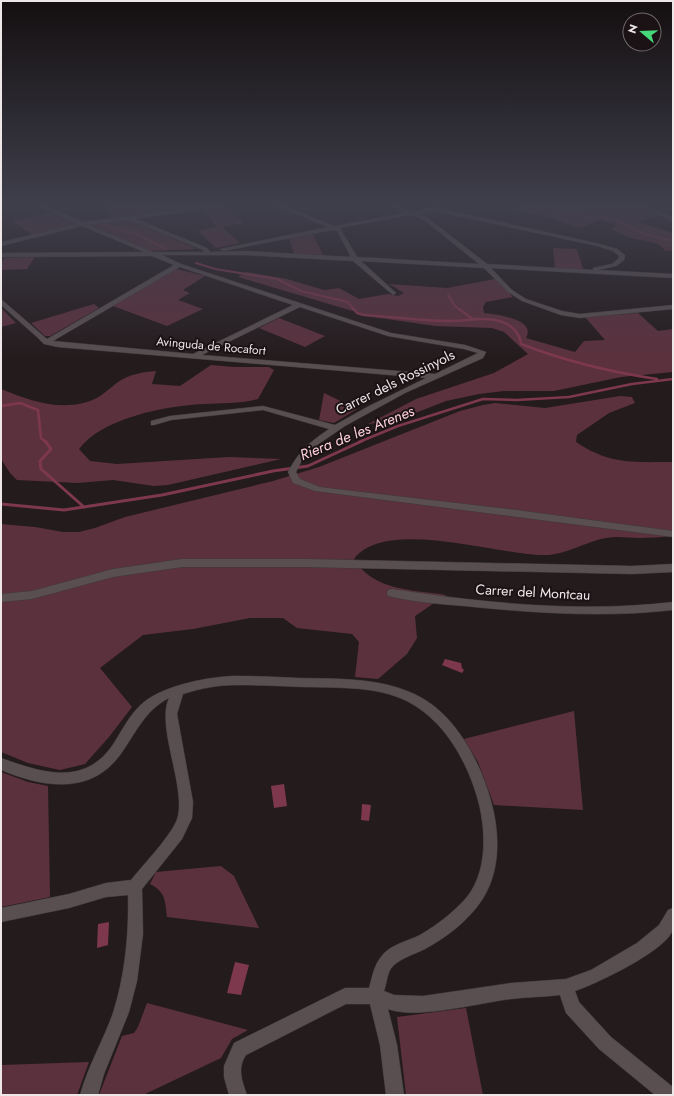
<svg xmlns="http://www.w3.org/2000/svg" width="674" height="1096" font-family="Jost,sans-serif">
<rect width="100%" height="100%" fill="#241b1d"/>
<g fill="#5c313e">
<polygon points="107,206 213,206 114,218"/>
<path d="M524,206h109l26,10 -22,6 36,11v17l-8,1c-6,-11 -24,-10 -34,-13 -7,-2 -13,-7 -21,-9l7,-3 -16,-6 -22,8 -29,-10 -33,-7z"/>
<polygon points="226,207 244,223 222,227 240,243 216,248 198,231 217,227 203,210"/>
<polygon points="49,213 76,224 33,235 12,221"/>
<polygon points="128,220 193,247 197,249 151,251 90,225"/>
<polygon points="313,234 323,255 294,254 289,238"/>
<polygon points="553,248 577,249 583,269 555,269"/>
<polygon points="35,257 27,269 1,270 1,263 4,258"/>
<polygon points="177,269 205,276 183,290 190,293 178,300 203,309 167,326 113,306"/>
<path d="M246,272l41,7 37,11 15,-2 20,11 29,-5 10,2 6,-3 -15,-9 58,4 48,-9 18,18 -27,5 -3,5 1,6c11,1 53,6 42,25l49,14 9,-11 21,-1 -20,-23 53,-4 20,18 15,-2v43l-52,5 -67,14h-50l-25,3 -33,7 -51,20 -27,3 48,-25 78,-26 34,-19 -24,-22 -12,-4 -57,-2 -62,-9 -135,-40z"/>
<polygon points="94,304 99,308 50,336 45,336 31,323"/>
<polygon points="1,308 16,323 1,327"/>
<polygon points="279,318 325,336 305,347 259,328"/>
<path d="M211,365l23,2h35l5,3 -16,29c-18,5 -36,4 -55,5 -38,2 -101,14 -124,45l11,12 27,3 112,-7 52,2 -113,26 -14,1 -41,-6 -35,3 -61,-3 -7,-7 -9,-14v-70c27,11 57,22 86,13 12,-3 22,-13 31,-20 12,-8 25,-10 38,-11l-4,13 28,2z"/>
<polygon points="324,393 357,409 334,423 319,420"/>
<path d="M620,396l12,1 3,6 -26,10 -32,22 -1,7c34,23 58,20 97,20v74c-11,1 -22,2 -33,2 -12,0 -22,-2 -34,0 -22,4 -41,18 -64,17 -44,0 -157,-38 -188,4 19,32 60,31 92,36l-31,21 2,22 -10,16 -29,25 -23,-2 4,-35 -7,-8 -55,-6 -14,-10h-33l-57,11 -50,6 -43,33 32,39 -23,30 -24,27 -25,6 -32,-7 -27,-11v-228l34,3 28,5h16l16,-4 30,-11 148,-36 46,-14 141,-56 23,-6 12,-2 50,5z"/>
<polygon points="574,711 583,810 494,805 478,762 464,739"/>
<polygon points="1,772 28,782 48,786 50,897 1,907"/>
<path d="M221,866l13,10 25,52 -92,-11c-2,-16 -1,-25 -17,-33l6,-12z"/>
<polygon points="147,1003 248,1030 232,1039 221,1058 143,1095 99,1095 122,1036 134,1033 138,1027"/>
<polygon points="466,1008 483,1095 406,1095 397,1017"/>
<polygon points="89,1062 77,1095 1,1095 1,1065"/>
</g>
<g fill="#7e384e">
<polygon points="445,659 461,663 462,668 464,670 462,673 442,665"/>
<polygon points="284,784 287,806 274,808 271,786"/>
<polygon points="362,804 371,805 369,821 361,820"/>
<polygon points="109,922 108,945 97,948 98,924"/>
<polygon points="235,962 249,965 241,995 227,993"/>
</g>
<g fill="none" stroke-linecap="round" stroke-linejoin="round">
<g stroke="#7e384e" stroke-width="2">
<polyline points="526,206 549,212 615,219 642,233 673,241"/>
<polyline points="102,225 137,234 166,249"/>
<polyline points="196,263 215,269 277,279 301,291 348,302 354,310"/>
<polyline points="448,295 455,306 460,310"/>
</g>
<g stroke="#7e384e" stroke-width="2.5">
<path d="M354,309l3,4 7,2c28,2 58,6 86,6 17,0 36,-5 52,1 10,3 18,12 19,22 44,17 89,28 136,35"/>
<polyline points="459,309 473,319"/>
<polyline points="1,406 20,403 38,410 41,438 46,442"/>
<polyline points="359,442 398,426 483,399 517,400 569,397 632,384 673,379"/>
</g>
<g stroke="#7e384e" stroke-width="3">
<polyline points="45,441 51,449 40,461 41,469 84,507"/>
<polyline points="1,504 64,510 162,495 273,471 308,466 362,441"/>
</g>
<g stroke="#3e3839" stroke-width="1">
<g id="minor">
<path d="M37,206h8l38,16 127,-16h16l-90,13 71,29 3,4 35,-1 106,6 -14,-26 -4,-1 -110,21 -3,-2 108,-22 -52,-21h8l50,20 72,-13 -15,-7h8l13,6 22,-5 166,37 17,5 8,6 -1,5 -8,6 -18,4 75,4v4l-182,-10 21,22 14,9 36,12 18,3 93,-9v4l-93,9 -19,-3 -39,-14 -14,-9 -24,-24 -123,-7 34,31 1,1 -3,2 -40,-34 -108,-6h-83l19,9 210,69 74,12 21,7 -3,6 -78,35 -60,33 -25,17 -17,15 -7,14 4,7 20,8 16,2 180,21 157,21v6l-358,-46 -22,-8 -5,-11c11,-21 22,-30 41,-43l-66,-19 -92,10 -17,5h-3v-4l19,-5 93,-10 72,19 34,-19 57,-28 -368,-31 -14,-3 -6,-6 -37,-33v-6l46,40 127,-74 -22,-9 -151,1v-4l143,-1 -62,-26 -81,20v-4l76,-18zM434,211l163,35 16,5 6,5v2l-7,6 -19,4v2l-106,-6 -59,-46 -10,-4zM411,215l13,5 55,44 -122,-7 -17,-29zM129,220l74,30 1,2h-51l-64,-27zM180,267l113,38 -100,49 -140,-13zM300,307l88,29 76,13 14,4 -43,21 -233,-19z"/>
<polygon points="635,206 643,206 673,217 673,221"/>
<path d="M392,589c92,14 188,24 281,13v8c-69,8 -140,3 -209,-4 -25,-2 -52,-4 -76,-10l-1,-3 1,-3z"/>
<path d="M237,676c20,0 40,1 61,2 41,1 87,-1 124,20 35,20 59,65 69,103 9,32 10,70 -9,99 -14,21 -35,37 -57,49 -10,5 -24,9 -32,17 -6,6 -6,17 -9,25l10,4 29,1 88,-13 55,-4 25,-9 46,-27 22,-18 9,-15 5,-2c0,6 1,15 0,21 -5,21 -77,55 -98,62l4,11 32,35 62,50v8h-18l-56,-46 -33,-36 -6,-18c-16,2 -33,2 -49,4 -33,4 -93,21 -123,10l9,36 7,50h-18l-6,-50 -10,-41h-24l-100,51c-9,13 -4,26 1,40h-18l-5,-18v-11l10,-23 111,-55h24c3,-10 5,-23 12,-31 8,-12 27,-16 39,-22 17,-10 34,-23 47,-38 20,-26 19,-63 12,-93 -11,-43 -37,-89 -79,-106 -30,-12 -65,-10 -96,-11 -22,-1 -45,-2 -67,-2 -19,0 -35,3 -54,9l-6,20 16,88 -1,16 -10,21 -40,50 1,45 -6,47 -8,31 -25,62 -6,21h-18c8,-29 23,-54 33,-82 12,-38 16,-79 15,-118l-22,2 -37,11 -68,14v-14l68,-14 37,-11 25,-3c11,-14 44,-48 47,-64 7,-32 -22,-90 -9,-118 -25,13 -33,35 -49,57 -30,41 -78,32 -119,15v-12c39,14 82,29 111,-12 10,-15 18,-33 32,-44 21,-17 67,-26 93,-26z"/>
</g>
</g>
<g stroke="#3e3839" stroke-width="1">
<polygon id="tertiary" points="182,559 305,559 632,566 673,564 673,572 632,574 305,567 182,567 113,577 32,599 1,602 1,594 32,591 113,569"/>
</g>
<use href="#minor" fill="#594f51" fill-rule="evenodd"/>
<use href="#tertiary" fill="#594f51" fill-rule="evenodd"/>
</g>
<linearGradient id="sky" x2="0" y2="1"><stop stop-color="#140f10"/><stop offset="0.57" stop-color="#3f3f4c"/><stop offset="1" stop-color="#3f3f4c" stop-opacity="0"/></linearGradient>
<rect width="674" height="359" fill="url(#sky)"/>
<g text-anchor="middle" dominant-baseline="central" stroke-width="4" stroke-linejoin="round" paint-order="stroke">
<g font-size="12" fill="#ede7e8" stroke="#1a1214">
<text transform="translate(211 346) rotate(5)">Avinguda de Rocafort</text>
</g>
<g font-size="14" fill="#ede7e8" stroke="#1a1214">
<text transform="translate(395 382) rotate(-26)">Carrer dels Rossinyols</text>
<text transform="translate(533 592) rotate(3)">Carrer del Montcau</text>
</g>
<g font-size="15" font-style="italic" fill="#fccfda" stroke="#1a1214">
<text transform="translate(357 433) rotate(-22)">Riera de les Arenes</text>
</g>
</g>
<rect width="674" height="1096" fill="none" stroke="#ede7e8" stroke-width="4"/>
<g transform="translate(642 32) rotate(289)"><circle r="19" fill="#1a1214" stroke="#6e6769"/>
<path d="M0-3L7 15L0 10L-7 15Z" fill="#45d77a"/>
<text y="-6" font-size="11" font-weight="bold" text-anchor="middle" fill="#ede7e8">N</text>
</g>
</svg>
